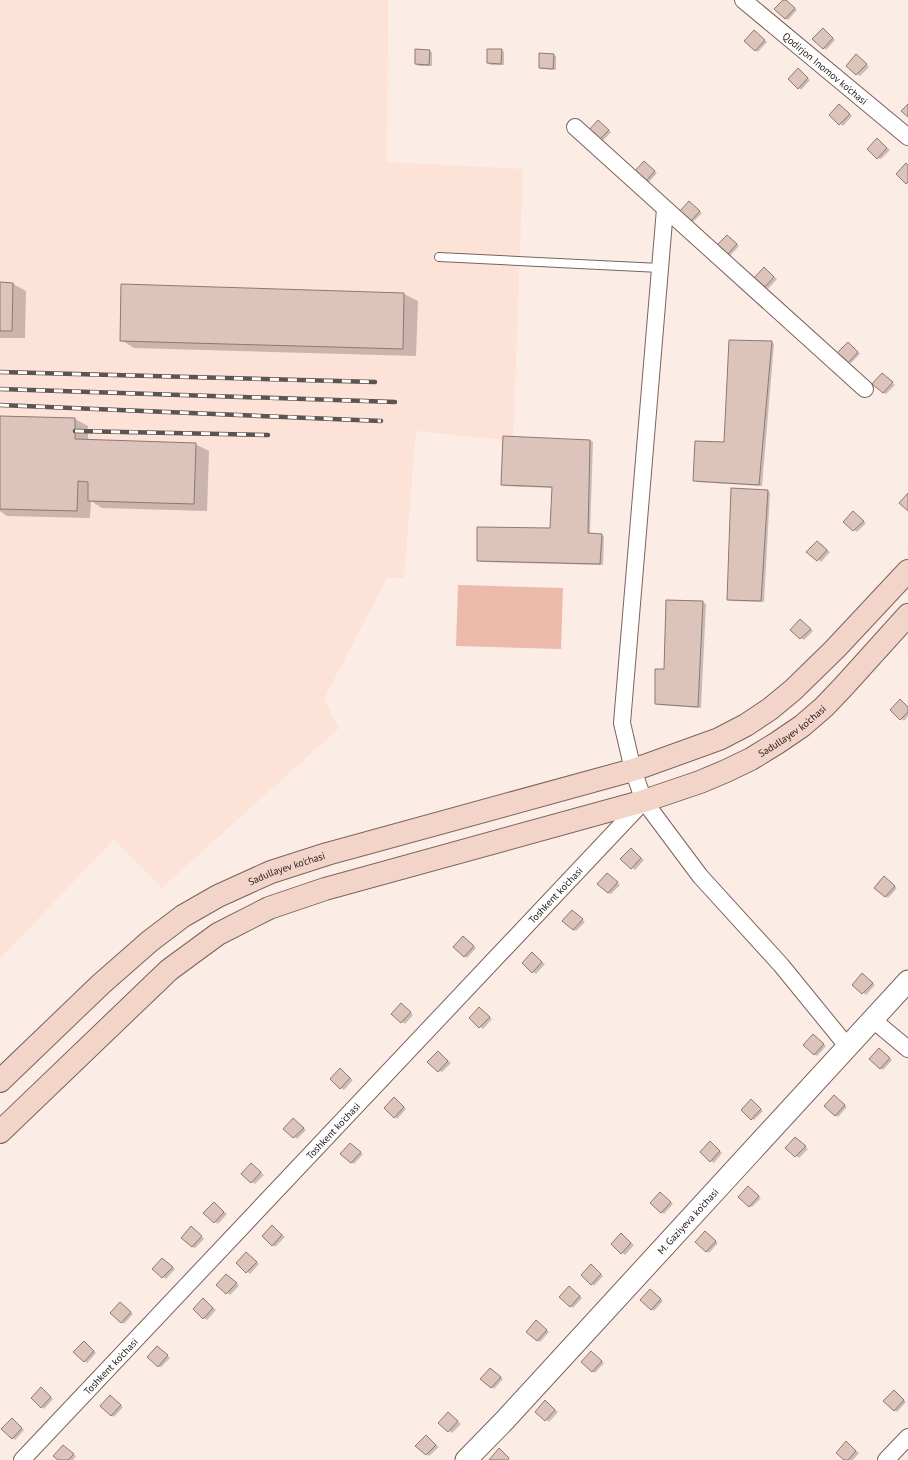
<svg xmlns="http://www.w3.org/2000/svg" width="908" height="1460" font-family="'PT Sans',sans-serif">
<rect width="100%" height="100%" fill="#fcece6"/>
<polygon fill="#fde2d8" points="0,0 388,0 387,162 523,169 513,441 416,431 404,578 387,578 324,699 339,728 162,888 114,839 0,959"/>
<polygon fill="#ebbaaa" points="458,585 563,588 561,649 456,646"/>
<g fill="#0003">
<polygon points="784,0 787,1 797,10 788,20 785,18"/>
<polygon points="826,31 835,40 826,50 824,48"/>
<polygon points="757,33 767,42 758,52 755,50"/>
<polygon points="502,50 504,52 504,65 491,65 488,63"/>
<polygon points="430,51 432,53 432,66 419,66 416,64"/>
<polygon points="553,55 556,56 556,70 543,69 540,68"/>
<polygon points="859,57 869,67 860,76 847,66"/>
<polygon points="801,71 810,80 801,90 799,88"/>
<polygon points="842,107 852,116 843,126 830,115"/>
<polygon points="601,123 611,132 602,142 599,140"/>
<polygon points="877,139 890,150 881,159 878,158"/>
<polygon points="647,164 657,173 648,183 645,181"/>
<polygon points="689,202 702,213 693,222 690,221"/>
<polygon points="730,237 739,246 730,256 727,254"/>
<polygon points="767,270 777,279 768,289 755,278"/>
<polygon points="0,283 13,284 26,291 25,338 0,338"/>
<polygon points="122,285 404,294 418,301 416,356 134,348 121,340"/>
<polygon points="772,342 774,344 762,486 697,482 694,480 725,443"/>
<polygon points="851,345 860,354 851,363 849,362"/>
<polygon points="882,374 895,385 886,394 883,393"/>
<polygon points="0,417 75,419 88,426 88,441 195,444 209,451 207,511 102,508 91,501 90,518 7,516 0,511"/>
<polygon points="504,437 590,440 593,442 590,534 601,535 604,536 603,565 481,562 478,560 551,529 553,488 504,486 502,485"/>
<polygon points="768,491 770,493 764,602 731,601 728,599"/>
<polygon points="853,512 866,523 857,532 844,522"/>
<polygon points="820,543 830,552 821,562 808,551"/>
<polygon points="667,601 703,602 706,604 701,708 659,705 656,704 665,670"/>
<polygon points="800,620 813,631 804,640 791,630"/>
<polygon points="903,702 908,707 908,716 904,721 891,710"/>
<polygon points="634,851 644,860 635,870 632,868"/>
<polygon points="607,874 620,885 611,894 608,893"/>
<polygon points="887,879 897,888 888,898 885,896"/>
<polygon points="572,911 585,922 576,931 573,930"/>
<polygon points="466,939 476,948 467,958 464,956"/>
<polygon points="532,953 545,964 536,974 533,972"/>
<polygon points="865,976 875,985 866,995 853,984"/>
<polygon points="404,1006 413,1015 405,1024 392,1014"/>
<polygon points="482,1010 492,1019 483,1029 470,1018"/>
<polygon points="814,1035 826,1046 817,1056 814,1054"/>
<polygon points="882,1051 892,1060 883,1070 880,1068"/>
<polygon points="441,1054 451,1063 442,1072 439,1071"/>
<polygon points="343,1071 353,1080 344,1090 341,1088"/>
<polygon points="837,1098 847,1107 838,1117 835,1115"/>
<polygon points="397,1100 406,1109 397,1119 395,1117"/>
<polygon points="754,1102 763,1111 754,1120 752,1119"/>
<polygon points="293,1119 306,1130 297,1139 284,1129"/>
<polygon points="798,1140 808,1149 799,1158 786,1148"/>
<polygon points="351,1144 363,1154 354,1164 351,1162"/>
<polygon points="713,1144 722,1153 714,1163 711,1161"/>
<polygon points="254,1166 264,1175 255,1184 242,1174"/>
<polygon points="749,1187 761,1198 752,1207 749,1206"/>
<polygon points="663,1195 673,1204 664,1214 661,1212"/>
<polygon points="217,1205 227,1214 218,1224 205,1213"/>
<polygon points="275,1228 285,1237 275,1247 273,1245"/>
<polygon points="194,1229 204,1239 195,1248 192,1247"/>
<polygon points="708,1234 718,1243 709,1253 706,1251"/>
<polygon points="624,1236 634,1245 625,1255 622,1253"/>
<polygon points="249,1255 259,1264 250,1274 237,1263"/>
<polygon points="162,1259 175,1269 166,1279 153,1269"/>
<polygon points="594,1267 603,1276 594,1286 592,1284"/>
<polygon points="229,1276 239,1286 230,1295 217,1284"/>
<polygon points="572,1289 582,1298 573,1308 570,1306"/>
<polygon points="651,1290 663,1301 654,1311 651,1309"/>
<polygon points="203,1299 216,1310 207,1320 204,1318"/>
<polygon points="121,1303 133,1314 124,1324 121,1322"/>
<polygon points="539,1323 549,1332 540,1342 537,1340"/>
<polygon points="87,1344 96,1353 87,1363 84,1361"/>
<polygon points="157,1347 170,1358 161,1367 158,1366"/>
<polygon points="594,1354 604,1363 595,1373 592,1371"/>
<polygon points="491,1369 503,1379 494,1389 482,1379"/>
<polygon points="44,1390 53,1399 44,1409 42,1407"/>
<polygon points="897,1393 906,1402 897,1412 894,1410"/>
<polygon points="110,1396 123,1407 114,1417 111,1415"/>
<polygon points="548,1403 558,1412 549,1422 536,1411"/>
<polygon points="448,1413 461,1424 452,1433 439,1423"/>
<polygon points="15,1421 24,1430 15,1440 13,1438"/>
<polygon points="426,1436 439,1447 429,1456 417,1446"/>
<polygon points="849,1444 859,1453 853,1460 845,1460"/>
<polygon points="63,1446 76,1456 73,1460 59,1460"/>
</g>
<g fill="#ddc4bb" stroke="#8f7870">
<polygon points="783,0 786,0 795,8 785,19 774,9"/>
<polygon points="823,28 833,38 823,49 812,39"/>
<polygon points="754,30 765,40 755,51 744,41"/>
<polygon points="415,49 430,50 429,65 415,64"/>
<polygon points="487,49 502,49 501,64 487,63"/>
<polygon points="539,53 554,54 553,69 539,68"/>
<polygon points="856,54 867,64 856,75 846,66"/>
<polygon points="798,68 808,78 798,89 788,79"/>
<polygon points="839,104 850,114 839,125 829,115"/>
<polygon points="908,104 908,117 901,111"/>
<polygon points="598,120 609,130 598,141 588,131"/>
<polygon points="877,138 887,148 877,159 867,149"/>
<polygon points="644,161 655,171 645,182 634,172"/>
<polygon points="906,163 908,165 908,182 906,184 896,174"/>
<polygon points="689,201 700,211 690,222 679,212"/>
<polygon points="727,235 737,244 727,255 716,246"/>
<polygon points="764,267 774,277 764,288 754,278"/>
<polygon points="0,282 13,283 12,331 0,331"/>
<polygon points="121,284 404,293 403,349 120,341"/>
<polygon points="729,340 772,341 759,485 693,481 695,441 724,442"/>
<polygon points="848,342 858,352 848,363 837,353"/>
<polygon points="882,373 893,382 883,393 872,384"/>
<polygon points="0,416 75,418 75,439 196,443 194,504 88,501 88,482 78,481 77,511 0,509"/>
<polygon points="503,436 590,440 588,533 602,534 600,564 477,561 477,527 550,528 552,487 501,485"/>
<polygon points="731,488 768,490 761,601 727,600"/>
<polygon points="908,493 908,511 899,503"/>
<polygon points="853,511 864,521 853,531 843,522"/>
<polygon points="817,541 827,550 817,561 806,552"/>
<polygon points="666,600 703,601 698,707 655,704 655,669 664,669"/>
<polygon points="800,619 811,629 800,639 790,630"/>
<polygon points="900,699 908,707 908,712 900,720 890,710"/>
<polygon points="631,848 641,858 631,869 620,859"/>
<polygon points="607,873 618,882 608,893 597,884"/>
<polygon points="884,876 895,886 885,897 874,888"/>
<polygon points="572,910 583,919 573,930 562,921"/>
<polygon points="463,936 474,946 464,957 453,947"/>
<polygon points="532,952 542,962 532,973 522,963"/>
<polygon points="862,973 873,983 862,994 852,985"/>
<polygon points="401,1003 411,1012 401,1023 391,1014"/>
<polygon points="479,1007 490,1017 479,1028 469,1018"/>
<polygon points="813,1034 824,1044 814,1055 803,1045"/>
<polygon points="879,1048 890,1058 880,1069 869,1059"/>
<polygon points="438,1051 448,1061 438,1072 427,1062"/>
<polygon points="340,1068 350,1078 340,1089 330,1079"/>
<polygon points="834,1095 845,1105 835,1116 824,1106"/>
<polygon points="394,1097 404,1107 394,1118 384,1108"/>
<polygon points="751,1099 761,1109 751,1120 741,1110"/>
<polygon points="293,1118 304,1128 293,1138 283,1129"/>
<polygon points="795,1137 806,1146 795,1157 785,1148"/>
<polygon points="710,1141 720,1151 710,1162 700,1152"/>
<polygon points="350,1143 361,1152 351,1163 340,1154"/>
<polygon points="251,1163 261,1172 251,1183 241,1174"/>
<polygon points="748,1186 759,1196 749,1207 738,1197"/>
<polygon points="660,1192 671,1202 661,1213 650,1203"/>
<polygon points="214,1202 224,1212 214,1223 203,1213"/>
<polygon points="272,1225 282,1235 272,1246 262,1236"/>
<polygon points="191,1226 202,1236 192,1247 181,1238"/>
<polygon points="705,1231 716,1241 706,1252 695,1242"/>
<polygon points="621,1233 631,1243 621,1254 611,1244"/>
<polygon points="246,1252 257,1262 246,1273 236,1263"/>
<polygon points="162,1258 173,1267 162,1278 152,1269"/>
<polygon points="591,1264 601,1274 591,1285 581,1275"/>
<polygon points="226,1274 237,1283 226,1294 216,1285"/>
<polygon points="569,1286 580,1296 570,1307 559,1297"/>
<polygon points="650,1289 661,1299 651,1310 640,1300"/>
<polygon points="203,1298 213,1308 203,1319 193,1309"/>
<polygon points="120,1302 131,1312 121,1323 110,1313"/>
<polygon points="536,1320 547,1330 537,1341 526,1332"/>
<polygon points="84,1341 94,1351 84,1362 73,1352"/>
<polygon points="157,1346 168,1355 158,1367 147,1357"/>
<polygon points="591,1351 602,1361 592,1372 581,1362"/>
<polygon points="490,1368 501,1377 491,1388 480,1379"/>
<polygon points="41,1387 51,1397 41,1408 31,1398"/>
<polygon points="894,1390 904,1400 894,1411 883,1401"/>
<polygon points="110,1395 121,1405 111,1416 100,1406"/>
<polygon points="545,1400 555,1410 545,1421 535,1412"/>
<polygon points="448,1412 458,1421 448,1432 438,1423"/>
<polygon points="12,1418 22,1428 12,1439 1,1429"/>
<polygon points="426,1435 436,1445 426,1455 415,1446"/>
<polygon points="846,1441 856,1451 848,1460 844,1460 836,1453"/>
<polygon points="63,1445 74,1454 68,1460 58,1460 53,1456"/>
<polygon points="499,1448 509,1458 508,1460 489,1460"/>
</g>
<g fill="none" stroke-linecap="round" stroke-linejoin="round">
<g stroke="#7a635c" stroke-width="10">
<polyline id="service" points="439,257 660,268"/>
</g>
<g stroke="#7a635c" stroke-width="18">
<g id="minor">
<path id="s1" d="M743,0l165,137"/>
<polyline points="575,127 865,389"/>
<polyline points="665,209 622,723 633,770 644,801 700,876 781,965 847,1046"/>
<polyline points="872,1019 908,1049"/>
<path id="s2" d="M22,1460l621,-658"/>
<polyline points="886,1460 908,1437"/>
</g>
</g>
<g stroke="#7a635c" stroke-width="23">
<g id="tertiary">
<path id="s3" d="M466,1460l39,-40 403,-439"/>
</g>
</g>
<g stroke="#7a635c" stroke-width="24">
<g id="secondary">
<path id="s4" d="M0,1081l101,-97 49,-43 33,-25 35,-20 53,-24 56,-18 306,-84 86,-31 27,-14 24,-16 23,-19 42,-41 73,-78"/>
<path id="s5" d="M0,1132l169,-162 49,-36 51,-26 56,-19 319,-88 56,-19 26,-11 25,-12 26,-16 25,-17 22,-19 20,-21 64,-71"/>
</g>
</g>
<use href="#service" stroke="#fff" stroke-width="8"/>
<use href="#minor" stroke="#fff" stroke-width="16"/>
<use href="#tertiary" stroke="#fff" stroke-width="21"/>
<use href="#secondary" stroke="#f3d4c8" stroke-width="22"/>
<g stroke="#5e534f" stroke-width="4.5">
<g id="rail">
<polyline points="0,372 375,382"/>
<polyline points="0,389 395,402"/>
<polyline points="0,405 381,421"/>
<polyline points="75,431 268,435"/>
</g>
</g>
<use href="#rail" stroke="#fdfdfd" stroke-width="3" stroke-dasharray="9" stroke-linecap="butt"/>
</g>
<g text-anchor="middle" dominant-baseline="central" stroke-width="3.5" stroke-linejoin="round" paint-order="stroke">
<g font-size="10" fill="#231a17" stroke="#fdfdfd">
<text stroke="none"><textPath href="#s1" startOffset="107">Qodirjon Inomov ko'chasi</textPath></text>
<text stroke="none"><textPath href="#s5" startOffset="907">Sadullayev ko'chasi</textPath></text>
<text stroke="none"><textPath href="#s4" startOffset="361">Sadullayev ko'chasi</textPath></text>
<text stroke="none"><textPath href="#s2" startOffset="777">Toshkent ko'chasi</textPath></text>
<text stroke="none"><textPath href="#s2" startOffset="453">Toshkent ko'chasi</textPath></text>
<text stroke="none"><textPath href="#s3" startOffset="326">M. Gaziyeva ko'chasi</textPath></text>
<text stroke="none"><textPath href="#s2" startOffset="129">Toshkent ko'chasi</textPath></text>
</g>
</g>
</svg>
